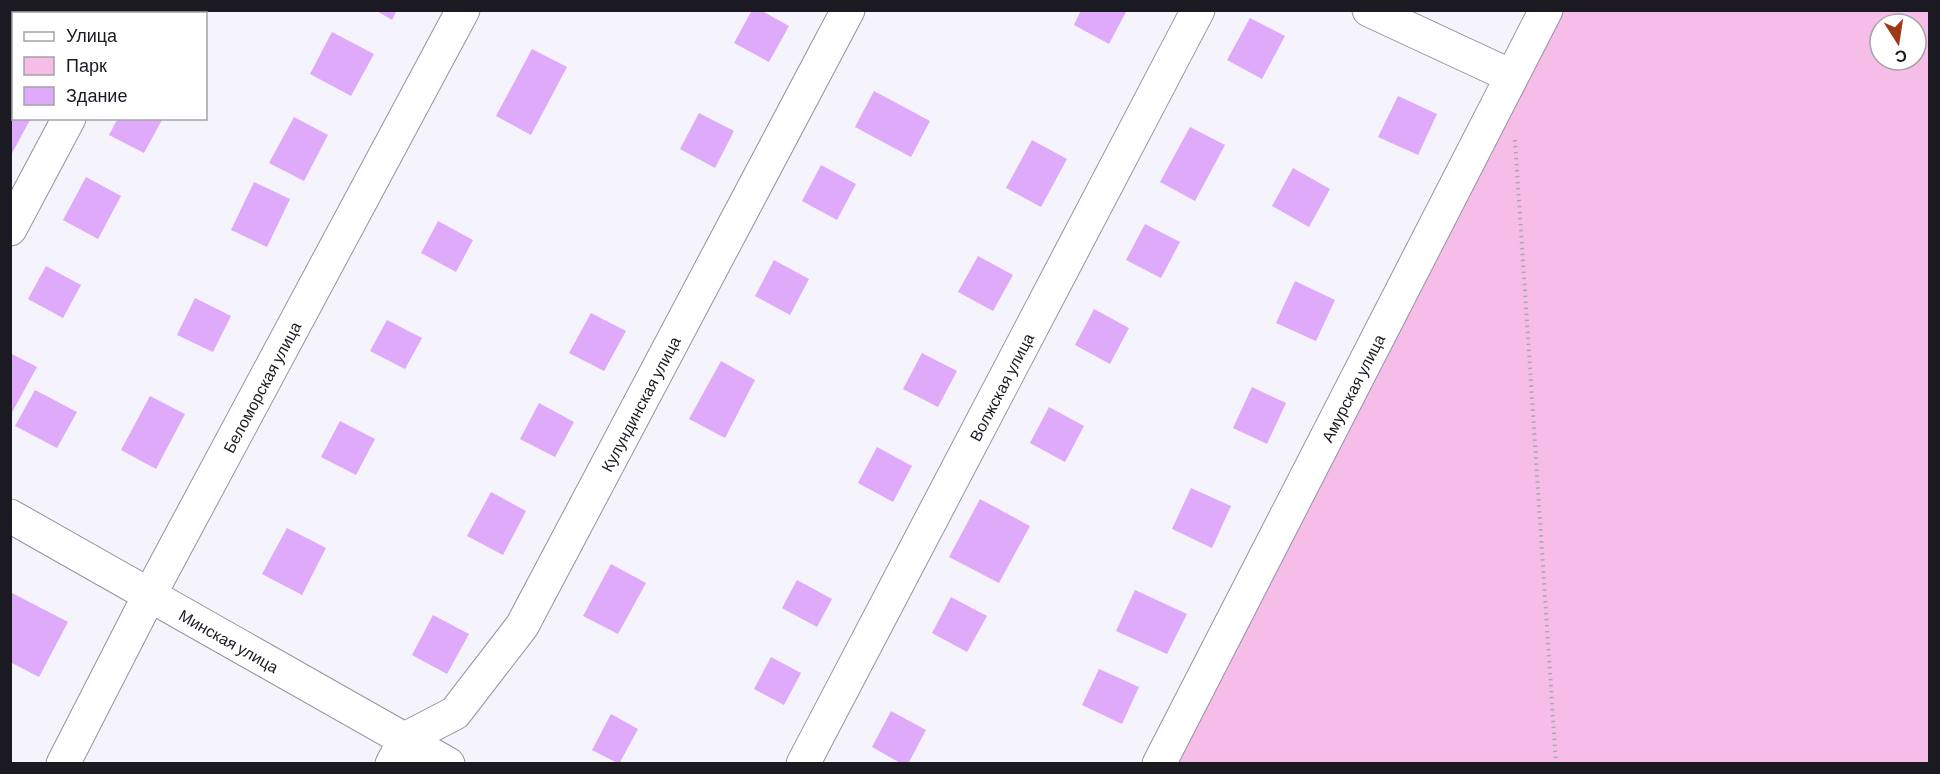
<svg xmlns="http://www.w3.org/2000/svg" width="1940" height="774" font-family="Barlow,sans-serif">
<rect width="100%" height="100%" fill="#f5f4fc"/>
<path fill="#f7bde9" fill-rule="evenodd" d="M1561,11h368v752l-753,1zM1880,24h36v36h-36z"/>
<g fill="#deaaf9">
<polygon points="375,10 397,10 392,20"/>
<polygon points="752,10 760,10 789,26 769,62 734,43"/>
<polygon points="1081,10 1127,10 1109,44 1074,25"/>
<polygon points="1250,18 1285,36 1262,79 1227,60"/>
<polygon points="332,32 374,54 351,96 310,74"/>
<polygon points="532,49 567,67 531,135 496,116"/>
<polygon points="874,91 930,121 911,157 855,127"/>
<polygon points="10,95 14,96 14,118 31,118 10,157"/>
<polygon points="1398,96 1437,114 1418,155 1378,137"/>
<polygon points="699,113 734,131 715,168 680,149"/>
<polygon points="294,117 328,135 304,181 269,163"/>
<polygon points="118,118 163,118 144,153 109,135"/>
<polygon points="1190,127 1225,145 1195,201 1160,182"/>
<polygon points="1032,140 1067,159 1041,207 1006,188"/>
<polygon points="821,165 856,184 837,220 802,201"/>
<polygon points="1293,168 1330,189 1309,227 1272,206"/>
<polygon points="86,177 121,196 98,239 63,220"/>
<polygon points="254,182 290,199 267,247 231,230"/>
<polygon points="438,221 473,240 456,272 421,253"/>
<polygon points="1145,224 1180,242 1161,278 1126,260"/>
<polygon points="978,256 1013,275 993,311 958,292"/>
<polygon points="774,260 809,279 790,315 755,296"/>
<polygon points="46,266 81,285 63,318 28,299"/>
<polygon points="1295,281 1335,300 1316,341 1276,323"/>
<polygon points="195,298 231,316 213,352 177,335"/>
<polygon points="1094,309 1129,328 1110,364 1075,345"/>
<polygon points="591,313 626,331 604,371 569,353"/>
<polygon points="387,320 422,338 405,369 370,351"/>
<polygon points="10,353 37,367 10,416"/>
<polygon points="922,353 957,371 938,407 903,389"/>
<polygon points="721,361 755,380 725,438 689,419"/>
<polygon points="1252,387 1286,403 1267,444 1233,428"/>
<polygon points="35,390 77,412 57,448 15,426"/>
<polygon points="150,396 185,414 156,469 121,450"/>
<polygon points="539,403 574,422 555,457 520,439"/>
<polygon points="1049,407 1084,426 1065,462 1030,443"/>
<polygon points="340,421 375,439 356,475 321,457"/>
<polygon points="877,447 912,466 893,502 858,483"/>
<polygon points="1191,488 1231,506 1212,548 1172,529"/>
<polygon points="491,492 526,511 503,555 467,536"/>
<polygon points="980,499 1030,526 999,583 949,557"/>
<polygon points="287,528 326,548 302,595 262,574"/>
<polygon points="611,564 646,583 618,634 583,616"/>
<polygon points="797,580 832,599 817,627 782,608"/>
<polygon points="1135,590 1187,614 1167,654 1116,631"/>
<polygon points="10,592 68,622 39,677 10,662"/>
<polygon points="951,597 987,616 967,652 932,633"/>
<polygon points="433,615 469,634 447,674 412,655"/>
<polygon points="771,657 801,673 784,705 754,689"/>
<polygon points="1099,669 1139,687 1122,724 1082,705"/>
<polygon points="891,711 926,730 908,764 902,764 872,747"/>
<polygon points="611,714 638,729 619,764 592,750"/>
</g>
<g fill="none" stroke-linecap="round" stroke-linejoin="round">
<g stroke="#9492a5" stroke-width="35">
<g id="street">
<polyline points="1369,10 1511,76"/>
<polyline points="126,14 127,10"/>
<polyline points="10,229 69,118"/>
<path id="s1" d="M10,516l438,248"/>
<path id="s2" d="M63,764l87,-170 313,-584"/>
<path id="s3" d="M392,764l13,-25 50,-26 67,-87 326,-616"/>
<path id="s4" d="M803,764l395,-754"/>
<path id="s5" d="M1159,764l387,-754"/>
</g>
</g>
<polyline stroke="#a9a8b0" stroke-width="4" stroke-dasharray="1.5 4.5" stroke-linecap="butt" points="1515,140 1556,764"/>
<use href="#street" stroke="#fff" stroke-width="33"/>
</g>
<g text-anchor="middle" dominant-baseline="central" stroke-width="5" stroke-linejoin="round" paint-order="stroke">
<g font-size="16" fill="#1b1a22" stroke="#fff">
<text stroke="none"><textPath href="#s2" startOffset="426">Беломорская улица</textPath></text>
<text stroke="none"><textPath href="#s4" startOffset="426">Волжская улица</textPath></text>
<text stroke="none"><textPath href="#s5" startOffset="423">Амурская улица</textPath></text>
<text stroke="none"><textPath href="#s3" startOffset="446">Кулундинская улица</textPath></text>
<text stroke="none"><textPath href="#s1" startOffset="252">Минская улица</textPath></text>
</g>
</g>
<rect width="1940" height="774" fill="none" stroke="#1b1a22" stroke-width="24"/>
<rect x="12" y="12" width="195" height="108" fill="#ffffff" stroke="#a4a3a7" stroke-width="1.5"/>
<rect x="24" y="32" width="30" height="9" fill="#ffffff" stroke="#a4a3a7" stroke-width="1.5"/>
<text x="66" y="42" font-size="18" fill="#1b1a22">Улица</text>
<rect x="24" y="57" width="30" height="18" fill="#f7bde9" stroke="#a4a3a7" stroke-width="1.5"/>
<text x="66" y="72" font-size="18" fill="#1b1a22">Парк</text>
<rect x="24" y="87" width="30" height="18" fill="#deaaf9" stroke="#a4a3a7" stroke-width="1.5"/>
<text x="66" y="102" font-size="18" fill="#1b1a22">Здание</text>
<g transform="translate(1898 42) rotate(168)"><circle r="28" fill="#ffffff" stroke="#a4a3a7" stroke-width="1.5"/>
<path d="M0-4.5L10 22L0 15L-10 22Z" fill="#9f3915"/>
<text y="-9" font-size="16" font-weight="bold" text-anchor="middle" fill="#1b1a22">С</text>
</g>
</svg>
